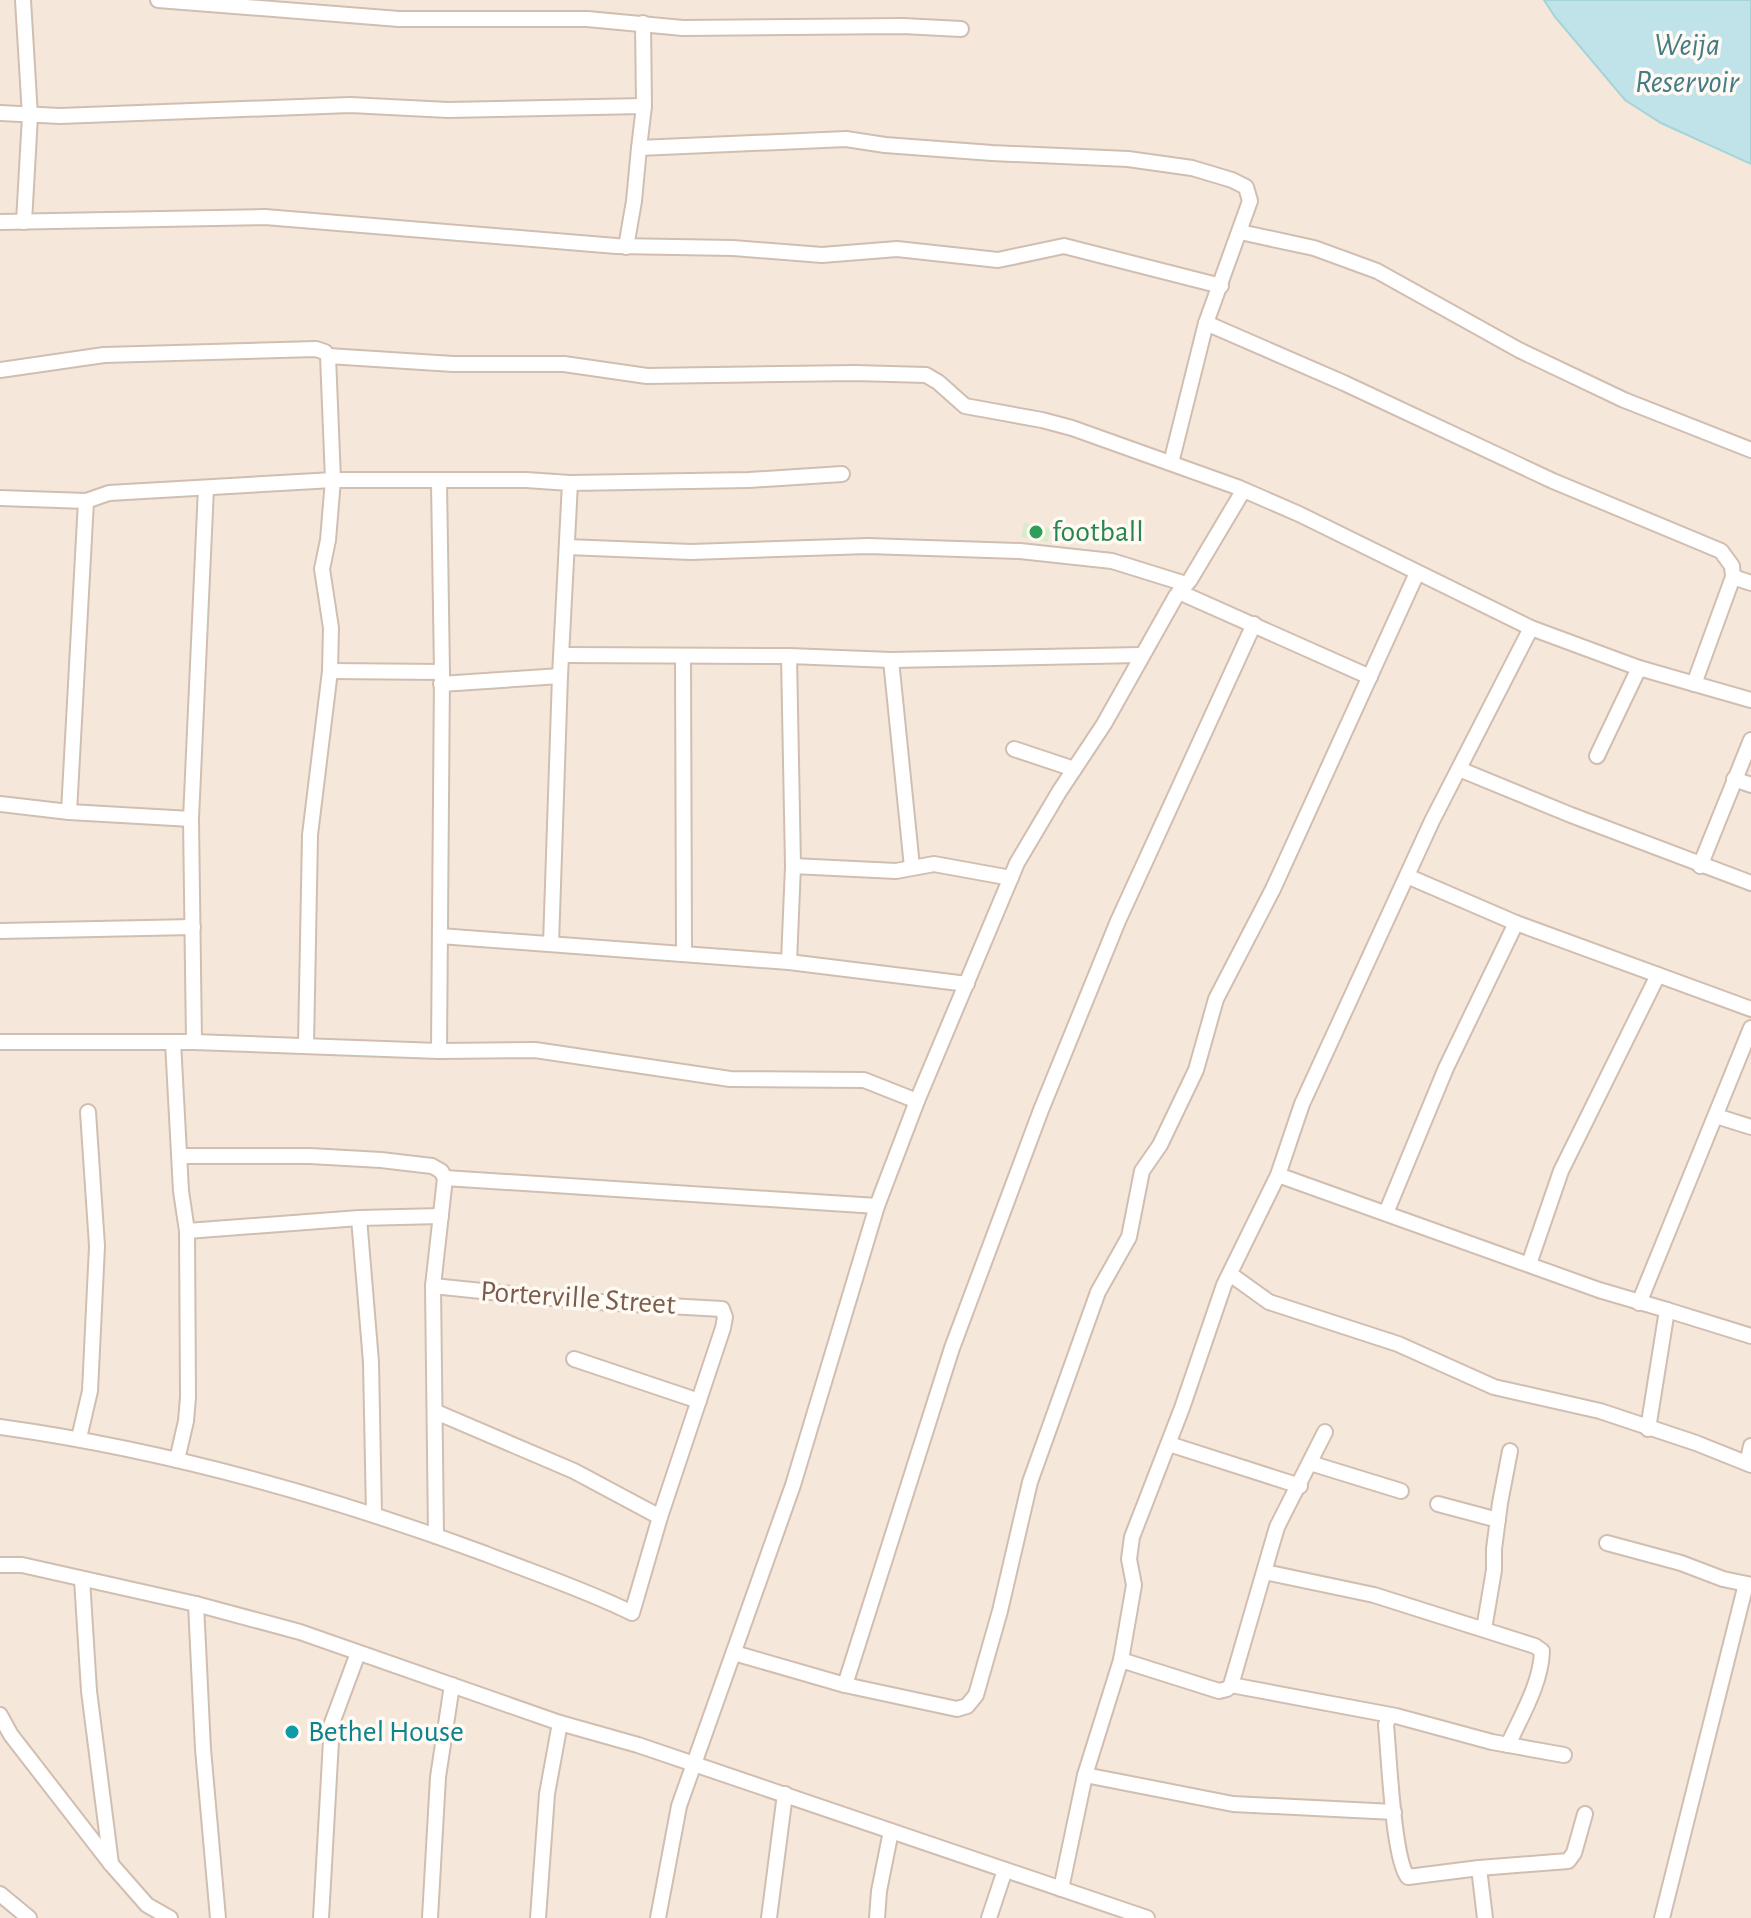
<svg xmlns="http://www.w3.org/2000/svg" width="1751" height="1918" font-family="'Alegreya Sans',sans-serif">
<rect width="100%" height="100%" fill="#fdf6ec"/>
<polygon fill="#f5e8da" points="0,0 1544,0 1555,17 1625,100 1661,123 1751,164 1751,1918 0,1918"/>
<polygon fill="#d8ecc9" points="1024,523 1050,528 1048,542 1021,537"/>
<polygon fill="#bfe3e8" stroke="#a5d3da" stroke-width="2" points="1544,0 1751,0 1751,164 1661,123 1625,100 1555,17"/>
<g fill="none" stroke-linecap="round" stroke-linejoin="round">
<g stroke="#d1beb0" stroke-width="18">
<g id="minor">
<polyline points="23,0 30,116 24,222"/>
<polyline points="158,0 399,19 587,19 683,28 903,26 961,29"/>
<polyline points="0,113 60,116 350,105 448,110 644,106"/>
<polyline points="639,148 644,106 643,23"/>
<polyline points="0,222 265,217 616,246 733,248 822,255 897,249 998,260 1064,246 1221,286"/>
<polyline points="1240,232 1314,248 1377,271 1519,350 1624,400 1751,450"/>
<polyline points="626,247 634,201 639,148 846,139 885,145 992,153 1128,159 1192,168 1232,180 1246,187 1250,201 1206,323 1171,463"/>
<polyline points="1206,323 1344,383 1553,481 1721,551 1732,566 1733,577 1694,684"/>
<polyline points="328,356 453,364 564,364 647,376 855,373 926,375 938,382 965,406 1042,420 1072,428 1237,487 1299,514 1531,628 1639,668 1751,700"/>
<polyline points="0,370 104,355 316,349 325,352 328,356 333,480 328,540 322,569 331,628 330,671 310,835 306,1045"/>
<polyline points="439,482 442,672 439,1051"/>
<polyline points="570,483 749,480 842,474"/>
<polyline points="0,498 86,501 109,493 333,480 526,480 570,483 560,676 551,944"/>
<polyline points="567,547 691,552 868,546 1020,551 1112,561 1186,584"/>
<polyline points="1733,577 1751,583"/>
<polyline points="1179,592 1370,677"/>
<polyline points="563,655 789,656 793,866 789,962"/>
<polyline points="789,656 891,660 1141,655"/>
<polyline points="683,657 684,952"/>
<polyline points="891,660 912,867"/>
<polyline points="330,671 442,672"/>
<polyline points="441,684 560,676"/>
<polyline points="1014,749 1074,769"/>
<polyline points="1597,756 1639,668"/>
<polyline points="1459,769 1571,815 1751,883"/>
<polyline points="1734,779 1751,785"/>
<polyline points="0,804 69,812 191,819"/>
<polyline points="69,812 86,501"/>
<polyline points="793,866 896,871 934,864 1011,878"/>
<polyline points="1700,866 1751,740"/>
<polyline points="1407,876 1516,923 1751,1009"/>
<polyline points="0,931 193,927"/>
<polyline points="440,936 789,962 967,984"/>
<polyline points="0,1042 194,1042 439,1051 535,1050 730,1079 864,1080 917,1101"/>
<polyline points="173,1042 181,1191 187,1231 188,1397 186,1421 177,1460"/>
<polyline points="194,1042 191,819 206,488"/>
<polyline points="1716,1116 1751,1127"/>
<polyline points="180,1156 310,1156 381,1160 432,1166 441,1171 445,1178 433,1286 436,1536"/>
<polyline points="1278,1175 1599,1290 1667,1310 1648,1429"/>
<polyline points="445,1178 877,1206"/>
<polyline points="1386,1213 1446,1068 1516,923"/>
<polyline points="359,1218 371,1362 374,1515"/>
<polyline points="187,1231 359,1218 441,1216"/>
<polyline points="1529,1264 1561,1171 1658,975"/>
<polyline points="1230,1274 1269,1302 1398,1344 1494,1387 1600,1411 1696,1443 1751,1465"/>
<polyline points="1639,1303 1751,1028"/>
<polyline points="1667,1310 1751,1336"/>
<polyline points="574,1359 699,1401"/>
<polyline points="436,1412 574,1471 660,1517"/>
<path d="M0,1427c166,23 329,69 486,127 48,19 100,36 146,59l28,-96 63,-189 2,-11 -3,-8 -142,-8 -147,-15"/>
<polyline points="79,1438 90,1391 97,1246 88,1112"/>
<polyline points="1169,1444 1300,1486"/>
<polyline points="1310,1463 1401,1491"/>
<polyline points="1747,1463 1751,1446"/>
<polyline points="1438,1504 1498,1520"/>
<polyline points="1607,1543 1681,1563 1723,1579 1751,1585"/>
<polyline points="0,1565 22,1565 196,1604 300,1632 560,1723 638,1745 1147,1918"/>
<path d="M1265,1572l109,23 161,51 7,5c-1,33 -21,65 -34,94"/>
<polyline points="82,1579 89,1691 111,1864"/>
<polyline points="196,1604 203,1749 218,1918"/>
<polyline points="1484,1629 1494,1570 1494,1549 1500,1503 1510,1451"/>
<polyline points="734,1653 845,1685 957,1709 967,1706 976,1695 1000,1611 1030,1482 1098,1292 1129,1237 1142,1171 1160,1145 1196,1070 1216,999 1273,889 1417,573"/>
<polyline points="1121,1660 1219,1691 1227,1689 1231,1685 1277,1527 1325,1432"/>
<polyline points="845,1685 952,1348 1041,1110 1118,921 1254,624"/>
<polyline points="1231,1685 1396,1716 1492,1742 1564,1755"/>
<polyline points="0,1715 11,1735 111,1864 147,1905 170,1918"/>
<path d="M1389,1716l-3,9c3,29 7,135 22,152l71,-9 89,-7 6,-8 11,-39"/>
<polyline points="1085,1775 1233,1804 1394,1812"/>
<polyline points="1479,1868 1485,1918"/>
<polyline points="1061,1889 1085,1775 1121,1660 1134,1585 1129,1559 1132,1537 1182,1408 1224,1285 1278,1175 1302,1104 1432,821 1531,628"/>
<polyline points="0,1894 29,1918"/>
<polyline points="321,1918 332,1723 358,1653"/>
<polyline points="430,1918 438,1777 452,1685"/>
<polyline points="538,1918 547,1794 560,1723"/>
<polyline points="658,1918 679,1806 793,1485 877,1206 917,1101 1017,863 1059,792 1104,724 1176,596 1190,580 1243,491"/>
<polyline points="769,1918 785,1794"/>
<polyline points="877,1918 879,1891 891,1831"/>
<polyline points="989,1918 1005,1870"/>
<polyline points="1662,1918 1746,1584"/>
</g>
</g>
<use href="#minor" stroke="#fff" stroke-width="14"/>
</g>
<circle fill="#2e9e5b" stroke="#fffaf3" stroke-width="3" cx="1036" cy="532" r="8"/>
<circle fill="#0f9aa8" stroke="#fffaf3" stroke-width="3" cx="292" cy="1732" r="8"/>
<g text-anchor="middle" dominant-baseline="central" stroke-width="7" stroke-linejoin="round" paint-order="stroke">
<g font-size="30" fill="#27864d" stroke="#fffaf3" text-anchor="start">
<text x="1052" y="532">football</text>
</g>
<g font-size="30" fill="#7a5c4d" stroke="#fffaf3">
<text transform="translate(578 1298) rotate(4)">Porterville Street</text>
</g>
<g font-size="30" fill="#0d838f" stroke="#fffaf3" text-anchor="start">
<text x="308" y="1732">Bethel House</text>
</g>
<g font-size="32" font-style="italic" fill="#437c86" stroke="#fffaf3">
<text x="1687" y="45">Weija<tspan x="1687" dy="37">Reservoir</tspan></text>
</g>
</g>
</svg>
